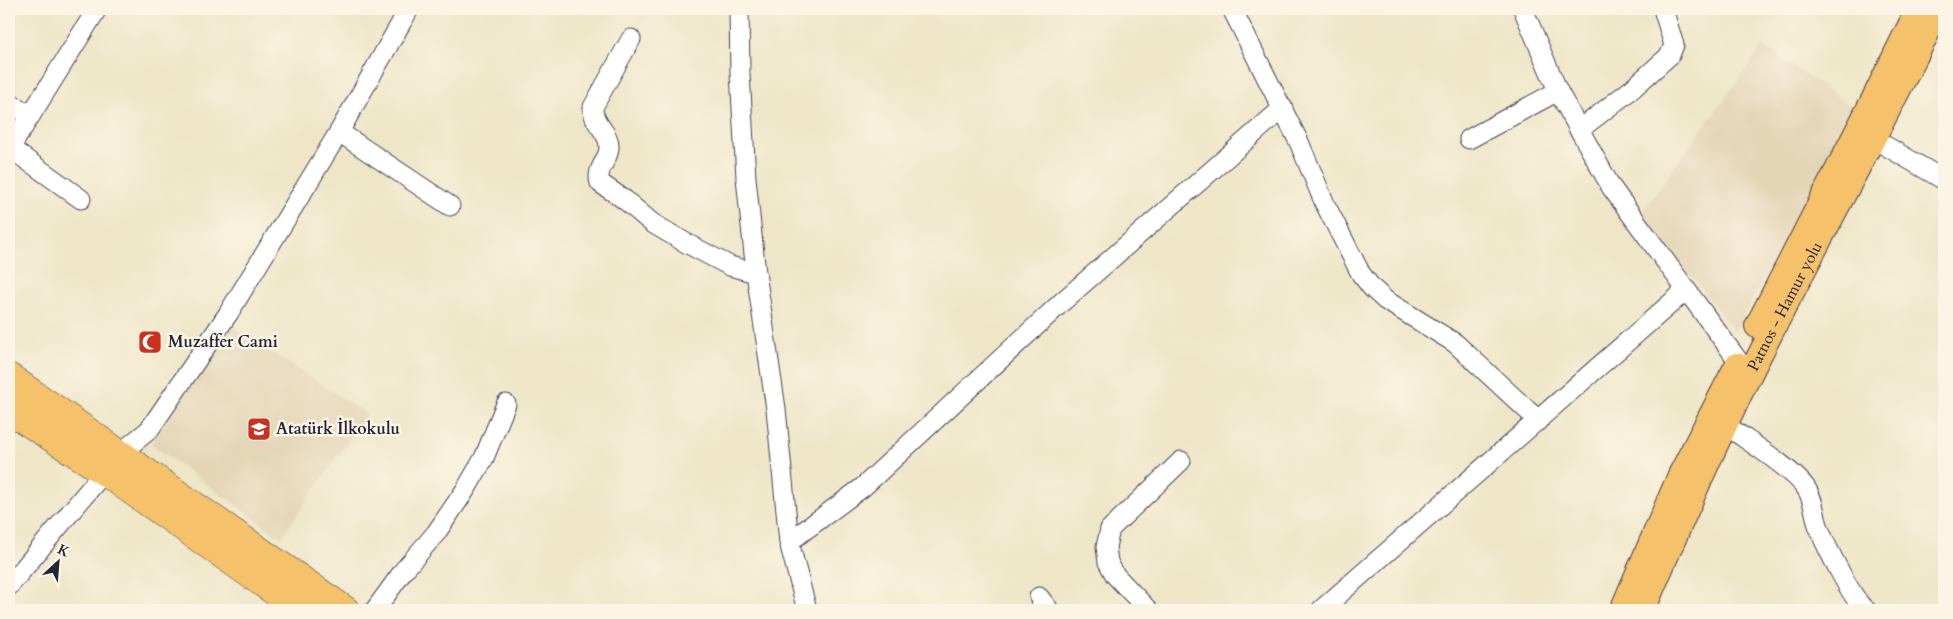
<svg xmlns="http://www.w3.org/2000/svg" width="1953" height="619" font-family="Cardo,serif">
<rect width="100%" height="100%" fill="#fcf5e5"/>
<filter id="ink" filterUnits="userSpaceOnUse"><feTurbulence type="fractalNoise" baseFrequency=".02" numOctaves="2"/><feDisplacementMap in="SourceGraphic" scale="10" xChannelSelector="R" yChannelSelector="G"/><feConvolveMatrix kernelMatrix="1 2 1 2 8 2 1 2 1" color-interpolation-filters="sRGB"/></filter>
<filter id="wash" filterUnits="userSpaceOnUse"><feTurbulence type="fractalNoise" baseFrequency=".0096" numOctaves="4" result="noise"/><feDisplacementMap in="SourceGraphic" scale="20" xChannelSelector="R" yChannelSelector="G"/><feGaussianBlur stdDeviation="1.12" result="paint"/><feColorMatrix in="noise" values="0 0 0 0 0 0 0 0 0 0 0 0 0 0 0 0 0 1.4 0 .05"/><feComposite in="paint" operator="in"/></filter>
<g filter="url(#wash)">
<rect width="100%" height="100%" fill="#eee6c7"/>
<g fill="#e4d5b7">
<polygon points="1763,46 1854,108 1735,332 1641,213"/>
<polygon points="232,327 367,414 281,538 151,444"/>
</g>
</g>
<g filter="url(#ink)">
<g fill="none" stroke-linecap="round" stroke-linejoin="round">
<g stroke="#413f50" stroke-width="21">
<g id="minor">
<polyline points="739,9 740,73 746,178 756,273 776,409 789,542 807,610"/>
<polyline points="1232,9 1299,142 1325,204 1361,274 1372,288 1385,300 1455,343 1539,421"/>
<polyline points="1523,9 1558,91 1611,187 1748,374"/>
<path d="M631,39l-38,68c-1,17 16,24 16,39 1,14 -14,22 -9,37l25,17 27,23 34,20 44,23 26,7"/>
<polyline points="9,103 31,115"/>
<polyline points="1579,130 1632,89 1670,55 1674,45 1663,9"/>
<polyline points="339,132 450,206"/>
<polyline points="1469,139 1558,91"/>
<polyline points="1874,139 1944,180"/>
<polyline points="10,148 81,199"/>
<polyline points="9,150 97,9"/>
<path d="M1726,425c20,15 67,44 80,63 9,13 8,27 13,40 5,14 36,77 47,82"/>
<polyline points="789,542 863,487 1062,302 1283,108"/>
<polyline points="9,586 119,454 149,430 228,314 339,132 409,9"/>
<polyline points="1039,597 1049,610"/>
<polyline points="375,610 404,570 436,533 466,489 484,458 506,404"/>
<polyline points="1148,610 1115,575 1108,562 1106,547 1110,529 1181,461"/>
<polyline points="1321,610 1686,290"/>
</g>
</g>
<g stroke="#413f50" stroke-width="26">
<g id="major">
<polyline points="1757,326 1872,102 1918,9"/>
<polyline points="1622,610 1680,475 1737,365"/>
<path id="s1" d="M1643,610c34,-79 68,-158 106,-234 62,-124 130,-243 190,-367"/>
</g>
</g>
<g stroke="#413f50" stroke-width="29">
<g id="highway">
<polyline points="9,377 345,610"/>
<polyline points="9,410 105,472 301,610"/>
</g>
</g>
<use href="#minor" stroke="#fff" stroke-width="19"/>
<use href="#major" stroke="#f5c16b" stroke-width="24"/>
<use href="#highway" stroke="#f5c16b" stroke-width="28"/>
</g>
</g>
<defs>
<g id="mosque-square" transform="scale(1.25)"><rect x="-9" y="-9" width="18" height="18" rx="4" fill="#c8321e" stroke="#fcf5e5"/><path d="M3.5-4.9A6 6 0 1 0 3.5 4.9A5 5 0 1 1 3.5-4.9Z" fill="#fff"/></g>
<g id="school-square" transform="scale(1.25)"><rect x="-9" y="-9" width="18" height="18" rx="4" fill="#c8321e" stroke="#fcf5e5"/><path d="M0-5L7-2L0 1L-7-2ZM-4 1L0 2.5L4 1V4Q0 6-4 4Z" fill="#fff"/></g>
</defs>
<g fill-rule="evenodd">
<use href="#mosque-square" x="150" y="342"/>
<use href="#school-square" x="259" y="429"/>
</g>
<g text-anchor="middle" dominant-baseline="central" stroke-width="5" stroke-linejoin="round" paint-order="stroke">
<g font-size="16" fill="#22223b" stroke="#fcf5e5">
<text stroke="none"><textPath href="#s1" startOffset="335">Patnos - Hamur yolu</textPath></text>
</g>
<g font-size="16" font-weight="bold" fill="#22223b" stroke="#fcf5e5" text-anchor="start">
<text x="168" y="342">Muzaffer Cami</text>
<text x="276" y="429">Atatürk İlkokulu</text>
</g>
</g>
<rect width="1953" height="619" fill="none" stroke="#fcf5e5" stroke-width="30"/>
<g transform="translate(58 562) rotate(26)" stroke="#fcf5e5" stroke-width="4" paint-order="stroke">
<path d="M0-4L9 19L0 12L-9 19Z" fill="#22223b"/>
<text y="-8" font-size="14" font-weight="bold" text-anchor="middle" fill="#22223b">K</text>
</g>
</svg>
